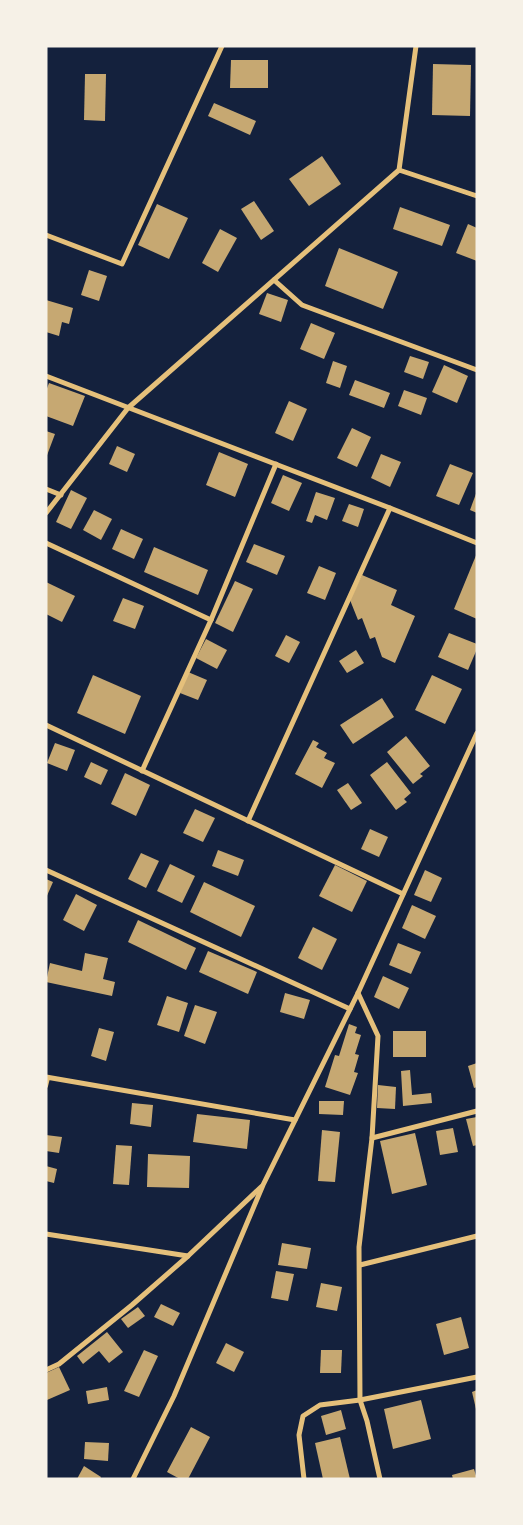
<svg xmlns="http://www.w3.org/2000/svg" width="523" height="1525" font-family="'Source Sans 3',sans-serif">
<rect width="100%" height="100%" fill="#14213d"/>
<g fill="#c6a872">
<polygon points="231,60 268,60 268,88 230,88"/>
<polygon points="433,64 471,65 470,116 432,115"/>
<polygon points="85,74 106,74 105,121 84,120"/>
<polygon points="214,103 256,121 250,135 208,116"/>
<polygon points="322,156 341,184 309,206 289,179"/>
<polygon points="254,201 274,231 261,240 241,209"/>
<polygon points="157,204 188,218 169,259 138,245"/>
<polygon points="400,207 450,225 442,246 393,229"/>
<polygon points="468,224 477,228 477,261 456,253"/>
<polygon points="220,229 237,238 218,272 202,263"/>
<polygon points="339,248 398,272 383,309 325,286"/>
<polygon points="89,270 107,276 99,301 81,295"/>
<polygon points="267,293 288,300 281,322 259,314"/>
<polygon points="46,300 73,308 69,324 62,322 59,336 46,332"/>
<polygon points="311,323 335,333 324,359 300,349"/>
<polygon points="410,356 429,362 423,379 404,372"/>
<polygon points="333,361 347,366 340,388 326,383"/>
<polygon points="444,365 468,376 457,403 432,392"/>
<polygon points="355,380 390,393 384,408 349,395"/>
<polygon points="49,383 85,396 73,426 46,416 46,391"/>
<polygon points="404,390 427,398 421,415 398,406"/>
<polygon points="289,401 307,409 293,441 275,433"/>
<polygon points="352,428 371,437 357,467 337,458"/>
<polygon points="46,431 55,434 46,458"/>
<polygon points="117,446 135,454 127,472 109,464"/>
<polygon points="219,452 248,464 235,497 206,485"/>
<polygon points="381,454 401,462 390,487 371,478"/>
<polygon points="450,464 473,473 459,505 436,496"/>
<polygon points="283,475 302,483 289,511 271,503"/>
<polygon points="71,490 87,498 71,529 56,522"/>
<polygon points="477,491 477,513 470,510"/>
<polygon points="316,492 335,498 327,520 315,515 312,523 306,521"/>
<polygon points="349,504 364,509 358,527 342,521"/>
<polygon points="94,510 112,519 101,540 83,530"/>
<polygon points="121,529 143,539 134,559 112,549"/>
<polygon points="254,544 285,556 277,575 246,562"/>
<polygon points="154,547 208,570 198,595 144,572"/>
<polygon points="477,553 477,619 454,609"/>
<polygon points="319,566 336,573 325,600 307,593"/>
<polygon points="362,575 397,590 391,605 415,616 395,663 382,657 375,637 370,639 362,618 358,620 350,600"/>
<polygon points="235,581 253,589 233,632 215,623"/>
<polygon points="46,582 75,596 62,622 46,614"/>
<polygon points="123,598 144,606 135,629 113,621"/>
<polygon points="449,633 477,644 477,649 468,670 438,657"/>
<polygon points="286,635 300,642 289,663 275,656"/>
<polygon points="206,639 227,650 217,669 196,658"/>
<polygon points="356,650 364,663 347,673 339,661"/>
<polygon points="188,672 207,680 198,700 180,693"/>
<polygon points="93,675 141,696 125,734 77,713"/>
<polygon points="432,675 462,689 445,724 415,710"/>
<polygon points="382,698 394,717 353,744 340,725"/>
<polygon points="406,736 430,766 420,774 423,776 413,784 387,752"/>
<polygon points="313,740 319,743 316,747 327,753 324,758 335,763 322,788 295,774"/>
<polygon points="55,743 75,750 67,771 47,763"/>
<polygon points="91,762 108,770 101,785 84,777"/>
<polygon points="387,762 411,793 404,799 407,802 396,810 370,775"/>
<polygon points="125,773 150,785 136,816 111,804"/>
<polygon points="348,783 362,803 351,810 337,790"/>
<polygon points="195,809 215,818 203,842 183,833"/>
<polygon points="370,829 388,837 379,857 361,849"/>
<polygon points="218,850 244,860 238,876 212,866"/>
<polygon points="141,853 159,861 146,888 128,879"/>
<polygon points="170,864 195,876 182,903 157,891"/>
<polygon points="335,865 367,881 352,912 319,896"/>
<polygon points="425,870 442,878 431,902 414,895"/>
<polygon points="46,879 53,882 46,898"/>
<polygon points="204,882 255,906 241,937 190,912"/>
<polygon points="76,894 97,905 84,931 63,920"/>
<polygon points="412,905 436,916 425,939 402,928"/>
<polygon points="138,920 196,948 186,970 128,942"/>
<polygon points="313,927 337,939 322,970 298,958"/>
<polygon points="398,943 421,952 411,974 389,965"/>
<polygon points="208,951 257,972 248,994 199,972"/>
<polygon points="85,953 108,958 103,979 115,982 112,996 46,982 50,963 82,971"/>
<polygon points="383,976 409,988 399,1009 374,997"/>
<polygon points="285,993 310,1000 304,1019 280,1012"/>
<polygon points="167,996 188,1003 179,1032 157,1025"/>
<polygon points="195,1005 217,1012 205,1044 184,1036"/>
<polygon points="349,1024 357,1027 355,1033 361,1035 355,1054 359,1055 354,1072 358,1073 350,1095 325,1087 335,1055 339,1056"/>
<polygon points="99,1028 114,1032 106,1061 91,1056"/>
<rect x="393" y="1031" width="33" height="26"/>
<polygon points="477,1063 477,1087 474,1088 468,1066"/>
<polygon points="410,1070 412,1095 431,1093 432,1103 403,1106 401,1071"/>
<polygon points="378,1085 396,1087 395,1109 377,1108"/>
<polygon points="319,1101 344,1101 343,1115 319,1114"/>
<polygon points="132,1103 153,1105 151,1127 130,1124"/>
<polygon points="197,1114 250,1120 247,1149 193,1142"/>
<polygon points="477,1117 477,1145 473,1146 466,1119"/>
<polygon points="453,1128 458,1152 440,1155 436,1131"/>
<polygon points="322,1130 340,1132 335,1182 318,1181"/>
<polygon points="415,1133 427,1185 392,1194 380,1141"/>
<polygon points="46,1135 62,1137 59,1153 46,1151"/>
<polygon points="116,1145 132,1146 129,1185 113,1184"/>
<polygon points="148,1154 190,1156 189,1188 147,1187"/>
<polygon points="46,1166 57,1169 54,1183 46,1181"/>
<polygon points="282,1243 311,1248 307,1269 278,1265"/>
<polygon points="276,1271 294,1274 288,1301 271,1298"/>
<polygon points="321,1283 342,1287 337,1311 316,1307"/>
<polygon points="161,1304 180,1313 173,1326 154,1317"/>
<polygon points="138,1307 145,1316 128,1328 121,1319"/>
<polygon points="461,1317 469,1348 444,1355 436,1324"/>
<polygon points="107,1332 123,1352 109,1363 99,1351 83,1364 77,1356"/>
<polygon points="226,1343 244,1352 234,1372 216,1363"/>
<polygon points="144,1350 158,1356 139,1397 124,1391"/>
<polygon points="321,1350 342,1350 341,1373 320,1373"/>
<polygon points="59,1367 70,1390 47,1400 46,1398 46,1373"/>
<polygon points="107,1387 109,1400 88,1404 86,1391"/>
<polygon points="477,1390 477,1408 476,1409 472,1392"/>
<polygon points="421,1400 431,1439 393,1449 384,1409"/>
<polygon points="341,1410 346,1429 326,1435 321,1416"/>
<polygon points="191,1427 210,1437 188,1479 180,1479 167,1472"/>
<polygon points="340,1437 350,1479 323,1479 315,1443"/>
<polygon points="85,1442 109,1443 108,1461 84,1459"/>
<polygon points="84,1466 101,1477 100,1479 77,1479"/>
<polygon points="474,1469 477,1479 453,1479 452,1475"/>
</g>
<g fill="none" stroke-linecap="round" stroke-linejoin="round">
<polyline stroke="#e5c07b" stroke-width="4" points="46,1086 48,1078"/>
<g stroke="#e5c07b" stroke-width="5">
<polyline points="399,170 477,196"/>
<polyline points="46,235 122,264 222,46"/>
<polyline points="274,280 302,305 477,370"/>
<polyline points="46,376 390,508 477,543"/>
<polyline points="46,489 61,495"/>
<polyline points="46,513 128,408 399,170 416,46"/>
<polyline points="46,543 211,620"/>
<polyline points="46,725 403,894"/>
<polyline points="142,771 211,620 276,464"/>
<polyline points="248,821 390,508"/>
<polyline points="46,870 350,1009"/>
<polyline points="358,993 378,1036 372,1138 359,1247 360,1400 367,1421 380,1479"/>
<polyline points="46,1077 295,1120"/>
<polyline points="372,1138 477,1111"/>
<polyline points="46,1234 188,1256"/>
<polyline points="360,1265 477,1236"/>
<polyline points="46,1370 59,1364 132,1305 188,1256 261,1187"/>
<polyline points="133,1479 174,1396 263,1185 358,993 477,733"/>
<polyline points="304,1479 299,1435 303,1416 320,1405 360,1400 477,1377"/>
</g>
</g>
<rect width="523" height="1525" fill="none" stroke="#f6f1e7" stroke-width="95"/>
</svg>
